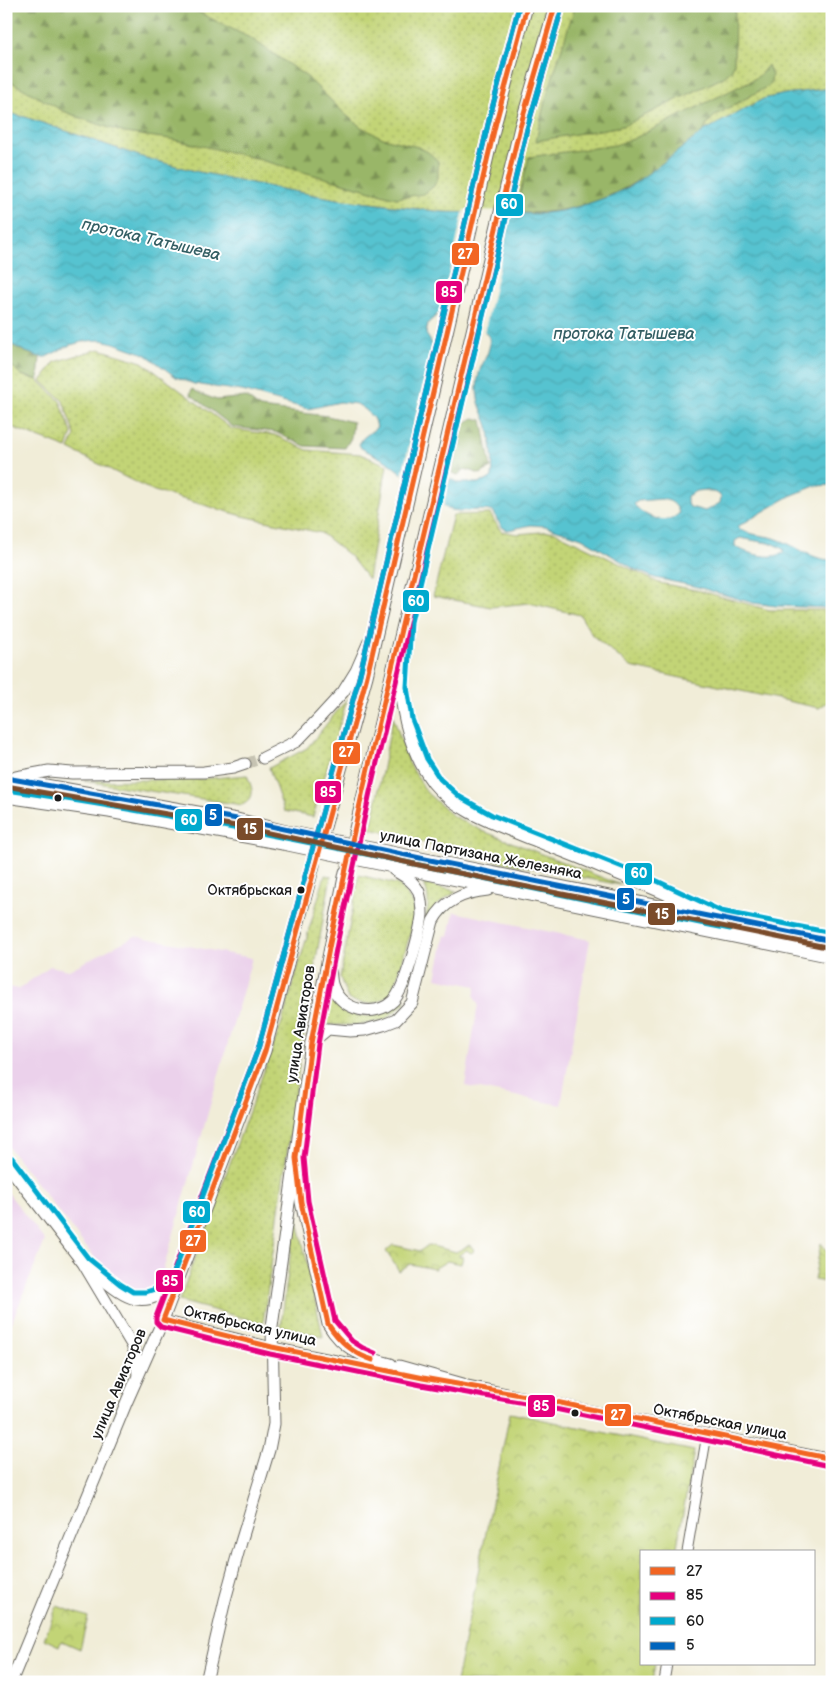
<svg xmlns="http://www.w3.org/2000/svg" width="838" height="1688" font-family="'Balsamiq Sans',sans-serif">
<defs>
<pattern id="grass-dots" width="8" height="8" patternUnits="userSpaceOnUse" patternTransform="scale(1.25)"><rect width="8" height="8" fill="#c2d476"/><path d="M2 2h.1M6 6h.1" fill="none" stroke="#a6b566" stroke-width="1.8" stroke-linecap="round"/></pattern>
<pattern id="forest-firs" width="22" height="20" patternUnits="userSpaceOnUse" patternTransform="scale(1.25)"><rect width="22" height="20" fill="#99b667"/><path d="M5 1l3.5 6h-7zM16 11l3.5 6h-7z" fill="#7c9354"/></pattern>
<pattern id="park-crowns" width="20" height="18" patternUnits="userSpaceOnUse" patternTransform="scale(1.25)"><rect width="20" height="18" fill="#c2d476"/><path d="M2 6a3 3 0 1 1 6 0M12 15a3 3 0 1 1 6 0" fill="none" stroke="#a6b566"/></pattern>
<pattern id="water-waves" width="16" height="10" patternUnits="userSpaceOnUse" patternTransform="scale(1.25)"><rect width="16" height="10" fill="#57c3d0"/><path d="M0 5q4-4 8 0t8 0" fill="none" stroke="#4ba7b2"/></pattern>
</defs>
<rect width="100%" height="100%" fill="#fff"/>
<filter id="ink" filterUnits="userSpaceOnUse"><feTurbulence type="fractalNoise" baseFrequency=".02" numOctaves="2"/><feDisplacementMap in="SourceGraphic" scale="10" xChannelSelector="R" yChannelSelector="G"/><feConvolveMatrix kernelMatrix="1 2 1 2 8 2 1 2 1" color-interpolation-filters="sRGB"/></filter>
<filter id="wash" filterUnits="userSpaceOnUse"><feTurbulence type="fractalNoise" baseFrequency=".0096" numOctaves="4" result="noise"/><feDisplacementMap in="SourceGraphic" scale="20" xChannelSelector="R" yChannelSelector="G"/><feGaussianBlur stdDeviation="1.12" result="paint"/><feColorMatrix in="noise" values="0 0 0 0 0 0 0 0 0 0 0 0 0 0 0 0 0 1.4 0 .05"/><feComposite in="paint" operator="in"/></filter>
<g filter="url(#wash)">
<rect width="100%" height="100%" fill="#f1edd8"/>
<g fill="#ebd1eb">
<polygon points="454,912 590,940 561,1105 465,1086 478,1004 474,997 476,986 436,978 445,935 449,936"/>
<polygon points="135,936 252,958 161,1278 154,1287 137,1293 119,1282 100,1265 6,1144 6,987 19,989 50,966 69,970"/>
<polygon points="6,1190 45,1241 6,1336"/>
</g>
<g fill="url(#grass-dots)" stroke="#6f7849">
<polygon points="6,6 832,6 832,88 785,94 763,99 704,131 660,165 610,196 587,204 538,214 453,213 337,199 276,188 199,172 145,158 25,117 6,113"/>
<polygon points="99,349 142,362 232,429 275,435 307,450 360,454 387,465 368,579 350,556 321,533 243,516 151,490 69,449 75,435 63,401 41,381 55,362"/>
<polygon points="13,367 21,375 38,380 60,401 72,433 67,448 6,425 6,370"/>
<polygon points="490,514 501,531 517,534 553,531 659,583 701,591 769,610 824,610 832,613 832,699 819,708 631,667 592,635 580,615 529,603 491,607 433,596 453,515"/>
<polygon points="347,699 313,817 284,811 269,768 307,748"/>
<polygon points="393,716 409,763 427,793 453,816 483,831 621,885 497,861 371,829"/>
<path d="M247,775c5,13 10,23 -5,30l-158,-24 118,-2z"/>
<polygon points="325,875 331,876 308,1003 263,1323 179,1301 282,1022"/>
<path d="M359,875l41,10 14,20v15l-21,73c-17,12 -25,14 -45,6l-8,-22z"/>
<path d="M424,884l32,7 -1,2c-24,13 -23,19 -31,44 -2,-20 10,-30 0,-53z"/>
<path d="M331,995c25,29 44,26 72,4l3,3 -21,18 -25,5h-35z"/>
<polygon points="296,1211 323,1337 281,1326"/>
</g>
<g fill="url(#forest-firs)" stroke="#5a6942">
<polygon points="6,6 186,6 252,39 307,77 346,115 361,127 383,138 418,147 428,152 438,161 438,177 434,186 424,194 396,198 243,155 170,139 125,133 86,120 63,111 6,79"/>
<polygon points="575,6 735,6 734,64 731,71 724,77 623,126 536,141 544,105"/>
<path d="M768,65l4,11 -2,9 -54,30 -9,9 -3,7c-62,51 -105,84 -189,82l14,-56 86,-12 18,-6 121,-60 6,-4z"/>
<polygon points="6,342 26,352 40,357 38,380 21,375 13,367 6,370"/>
<polygon points="192,389 201,394 217,400 246,397 260,408 327,416 353,422 351,438 345,448 305,446 275,432 233,427 190,394"/>
<polygon points="474,418 482,420 491,468 480,474 465,469 458,475 452,473 464,423"/>
</g>
<g fill="url(#park-crowns)" stroke="#6f7849">
<polygon points="821,1243 832,1258 832,1283 814,1280"/>
<polygon points="393,1245 420,1251 428,1245 456,1252 469,1245 474,1249 473,1252 470,1253 467,1250 459,1255 459,1256 463,1257 461,1264 447,1261 434,1269 410,1264 399,1271 386,1251"/>
<polygon points="510,1413 694,1451 676,1552 642,1552 642,1664 655,1664 652,1682 456,1682"/>
<polygon points="57,1606 88,1617 80,1649 62,1641 59,1646 44,1639"/>
</g>
<path fill="url(#water-waves)" stroke="#3a7076" fill-rule="evenodd" d="M832,88v397l-17,1 -25,10 -53,31c10,8 25,8 37,11 20,6 37,22 58,22v48l-56,-2 -23,-3 -59,-17 -39,-8 -19,-8 -54,-32 -18,-6 -19,-6 -14,-1 -23,5 -5,-2 -6,-8 -3,-8c-15,-5 -31,2 -46,-3l-62,-48 -25,-13 -2,-4 4,-6 14,-11 -4,-9 -7,-8 -9,-6 -17,-2 -32,7 -66,-18 -48,-7 -18,-7 -31,-23 -31,-11 -13,-3 -15,1 -16,4 -24,12h-6l-14,-5 -20,-10v-229l19,4 120,41 54,14 77,16 61,11 106,13 95,2 23,-3 26,-7 23,-8 19,-9 31,-22 44,-34 59,-32 22,-5zM439,313h18l31,21c4,12 0,18 -5,29 -4,7 -6,18 -6,26 0,14 7,25 11,37 3,15 6,36 4,51l-6,4 -9,2h-18l-27,-13 -14,-20 19,-99 -11,-17 2,-11zM705,490l12,3 4,4 -1,6 -15,8 -15,-4 -3,-5v-6l9,-5zM661,499c9,1 15,4 18,14 -11,14 -37,3 -45,-9l4,-3zM740,538l33,6 10,5 1,3c-11,9 -38,2 -49,-6v-5z"/>
<g fill="#f1edd8">
<polygon points="464,210 512,211 484,334 456,315 439,316"/>
<polygon points="433,341 439,350 421,449 433,468 450,476 443,508 402,476"/>
</g>
</g>
<g filter="url(#ink)">
<g fill="none" stroke-linecap="round" stroke-linejoin="round">
<g stroke="#c6c3b2" stroke-width="11" stroke-dasharray="11 5.5" stroke-linecap="butt">
<polyline points="245,764 263,758"/>
<polyline points="345,872 353,834"/>
</g>
<g stroke="#67655e" stroke-width="11">
<g id="minor">
<polyline points="163,1320 272,1347 390,1371"/>
<polyline points="398,1372 422,1377"/>
<polyline points="457,1383 832,1459"/>
<polyline points="687,1552 707,1434"/>
<polyline points="664,1682 667,1664"/>
</g>
</g>
<g stroke="#67655e" stroke-width="13">
<g id="major">
<path d="M401,657c-4,43 6,91 32,126 23,29 65,42 98,56 23,9 47,18 70,28 40,16 79,33 118,51"/>
<polyline points="263,758 297,741 319,718 343,692 356,671 370,639"/>
<polyline points="16,777 49,771 72,773 204,772 233,768 245,764"/>
<polyline points="6,778 237,819 286,831"/>
<polyline points="6,797 109,812 283,844"/>
<polyline points="325,827 367,676 496,122 527,6"/>
<polyline points="354,833 520,127 555,6"/>
<polyline points="391,852 832,941"/>
<polyline points="388,866 832,957"/>
<path d="M330,965c1,7 0,15 3,22 9,24 42,31 60,14 12,-12 27,-68 29,-86 0,-8 -1,-16 -3,-23 -5,-11 -15,-16 -25,-22"/>
<path d="M311,1043l17,-14 22,2 15,-1 18,-5 13,-5 16,-17 21,-82c11,-21 33,-29 55,-31"/>
<polyline points="6,1163 83,1263 132,1345 136,1357 138,1375"/>
<path d="M298,1174l3,28 27,122c15,26 35,33 63,40"/>
<path d="M90,1269c31,24 50,48 86,13"/>
<polyline points="399,1366 463,1384"/>
<polyline points="11,1682 127,1401 163,1320 265,1051 314,865"/>
<polyline points="206,1682 225,1600 241,1542 269,1450 274,1424 272,1327 311,1043 345,872"/>
</g>
</g>
<use href="#minor" stroke="#fff" stroke-width="9"/>
<use href="#major" stroke="#fff" stroke-width="11"/>
<g stroke="#67655e" stroke-width="13" stroke-linecap="butt">
<g id="major-bridge">
<polyline points="286,831 391,852"/>
<polyline points="283,844 388,866"/>
</g>
</g>
<use href="#major-bridge" stroke="#fff" stroke-width="11"/>
<g stroke="#fff" stroke-width="9">
<g id="bus-1">
<polyline points="527,6 496,122 367,676 265,1051 163,1320 272,1347 423,1378 532,1397 832,1459"/>
<path d="M373,1360c-20,-6 -34,-19 -45,-36l-27,-122 -5,-44 15,-115 19,-100 33,-153 157,-663 35,-121"/>
</g>
</g>
<g stroke="#fff" stroke-width="9">
<g id="bus-2">
<polyline points="519,6 489,120 360,674 258,1049 156,1317 156,1322 161,1327 270,1354 421,1385 531,1404 830,1466"/>
<polyline points="375,1353 363,1348 352,1341 335,1321 308,1201 304,1158 318,1044 337,944 370,792 527,129 562,8"/>
</g>
</g>
<g stroke="#fff" stroke-width="9">
<g id="bus-3">
<polyline points="562,8 527,129 411,622 407,687 412,719 427,759 440,779 460,797 492,815 655,880 721,911 832,933"/>
<path d="M7,790c243,35 482,91 723,139"/>
<polyline points="12,1158 88,1258 120,1284 133,1292 146,1292 161,1287 173,1275 258,1049 360,674 489,120 519,6"/>
</g>
</g>
<g stroke="#fff" stroke-width="9">
<polyline id="bus-4" points="6,778 237,819 420,858 832,941"/>
</g>
<g stroke="#fff" stroke-width="9">
<polyline id="bus-5" points="6,786 236,826 419,865 831,948"/>
</g>
<use href="#bus-1" stroke="#f26522" stroke-width="5"/>
<use href="#bus-2" stroke="#e5007d" stroke-width="5"/>
<use href="#bus-3" stroke="#00a9ce" stroke-width="5"/>
<use href="#bus-4" stroke="#0065bd" stroke-width="5"/>
<use href="#bus-5" stroke="#7a4b2a" stroke-width="5"/>
</g>
</g>
<g fill="#1c1c1c" stroke="#fff" stroke-width="2">
<circle cx="58" cy="798" r="4.5"/>
<circle cx="301" cy="890" r="4.5"/>
<circle cx="575" cy="1413" r="4.5"/>
</g>
<g text-anchor="middle" dominant-baseline="central" stroke-width="4" stroke-linejoin="round" paint-order="stroke">
<g font-size="14" fill="#1c1c1c" stroke="#fff" text-anchor="end">
<text x="292" y="890">Октябрьская</text>
</g>
<g font-size="15" fill="#1c1c1c" stroke="#fff">
<text transform="translate(481 855) rotate(11)">улица Партизана Железняка</text>
<text transform="translate(301 1024) rotate(-81)">улица Авиаторов</text>
<text transform="translate(250 1326) rotate(13)">Октябрьская улица</text>
<text transform="translate(119 1384) rotate(-67)">улица Авиаторов</text>
<text transform="translate(720 1422) rotate(11)">Октябрьская улица</text>
</g>
<g font-size="16" font-style="italic" fill="#345f64" stroke="#fff">
<text transform="translate(151 240) rotate(13)">протока Татышева</text>
<text x="624" y="334">протока Татышева</text>
</g>
</g>
<g stroke="#fff" stroke-width="2">
<rect x="495" y="193" width="29" height="24" rx="5" fill="#00a9ce"/>
<rect x="451" y="242" width="29" height="24" rx="5" fill="#f26522"/>
<rect x="435" y="280" width="28" height="24" rx="5" fill="#e5007d"/>
<rect x="402" y="589" width="28" height="24" rx="5" fill="#00a9ce"/>
<rect x="332" y="741" width="29" height="24" rx="5" fill="#f26522"/>
<rect x="314" y="780" width="28" height="24" rx="5" fill="#e5007d"/>
<rect x="204" y="803" width="19" height="24" rx="5" fill="#0065bd"/>
<rect x="174" y="808" width="29" height="24" rx="5" fill="#00a9ce"/>
<rect x="236" y="817" width="28" height="24" rx="5" fill="#7a4b2a"/>
<rect x="624" y="862" width="29" height="24" rx="5" fill="#00a9ce"/>
<rect x="616" y="887" width="19" height="24" rx="5" fill="#0065bd"/>
<rect x="647" y="902" width="29" height="24" rx="5" fill="#7a4b2a"/>
<rect x="182" y="1200" width="29" height="24" rx="5" fill="#00a9ce"/>
<rect x="179" y="1229" width="28" height="24" rx="5" fill="#f26522"/>
<rect x="155" y="1269" width="29" height="24" rx="5" fill="#e5007d"/>
<rect x="527" y="1394" width="29" height="24" rx="5" fill="#e5007d"/>
<rect x="604" y="1403" width="28" height="24" rx="5" fill="#f26522"/>
</g>
<g font-size="14" text-anchor="middle" font-weight="bold" fill="#fff">
<text x="509" y="209">60</text>
<text x="465" y="259">27</text>
<text x="449" y="297">85</text>
<text x="416" y="606">60</text>
<text x="346" y="757">27</text>
<text x="328" y="797">85</text>
<text x="213" y="820">5</text>
<text x="189" y="825">60</text>
<text x="250" y="834">15</text>
<text x="639" y="878">60</text>
<text x="626" y="904">5</text>
<text x="662" y="919">15</text>
<text x="197" y="1217">60</text>
<text x="193" y="1246">27</text>
<text x="170" y="1286">85</text>
<text x="541" y="1411">85</text>
<text x="618" y="1420">27</text>
</g>
<rect width="838" height="1688" fill="none" stroke="#fff" stroke-width="25"/>
<rect x="640" y="1550" width="175" height="115" fill="#ffffff" stroke="#a4a4a4"/>
<rect x="650" y="1567" width="25" height="8" fill="#f26522" stroke="#a4a4a4"/>
<text x="686" y="1576" font-size="15" fill="#1c1c1c">27</text>
<rect x="650" y="1592" width="25" height="8" fill="#e5007d" stroke="#a4a4a4"/>
<text x="686" y="1600" font-size="15" fill="#1c1c1c">85</text>
<rect x="650" y="1617" width="25" height="8" fill="#00a9ce" stroke="#a4a4a4"/>
<text x="686" y="1626" font-size="15" fill="#1c1c1c">60</text>
<rect x="650" y="1642" width="25" height="8" fill="#0065bd" stroke="#a4a4a4"/>
<text x="686" y="1650" font-size="15" fill="#1c1c1c">5</text>
</svg>
